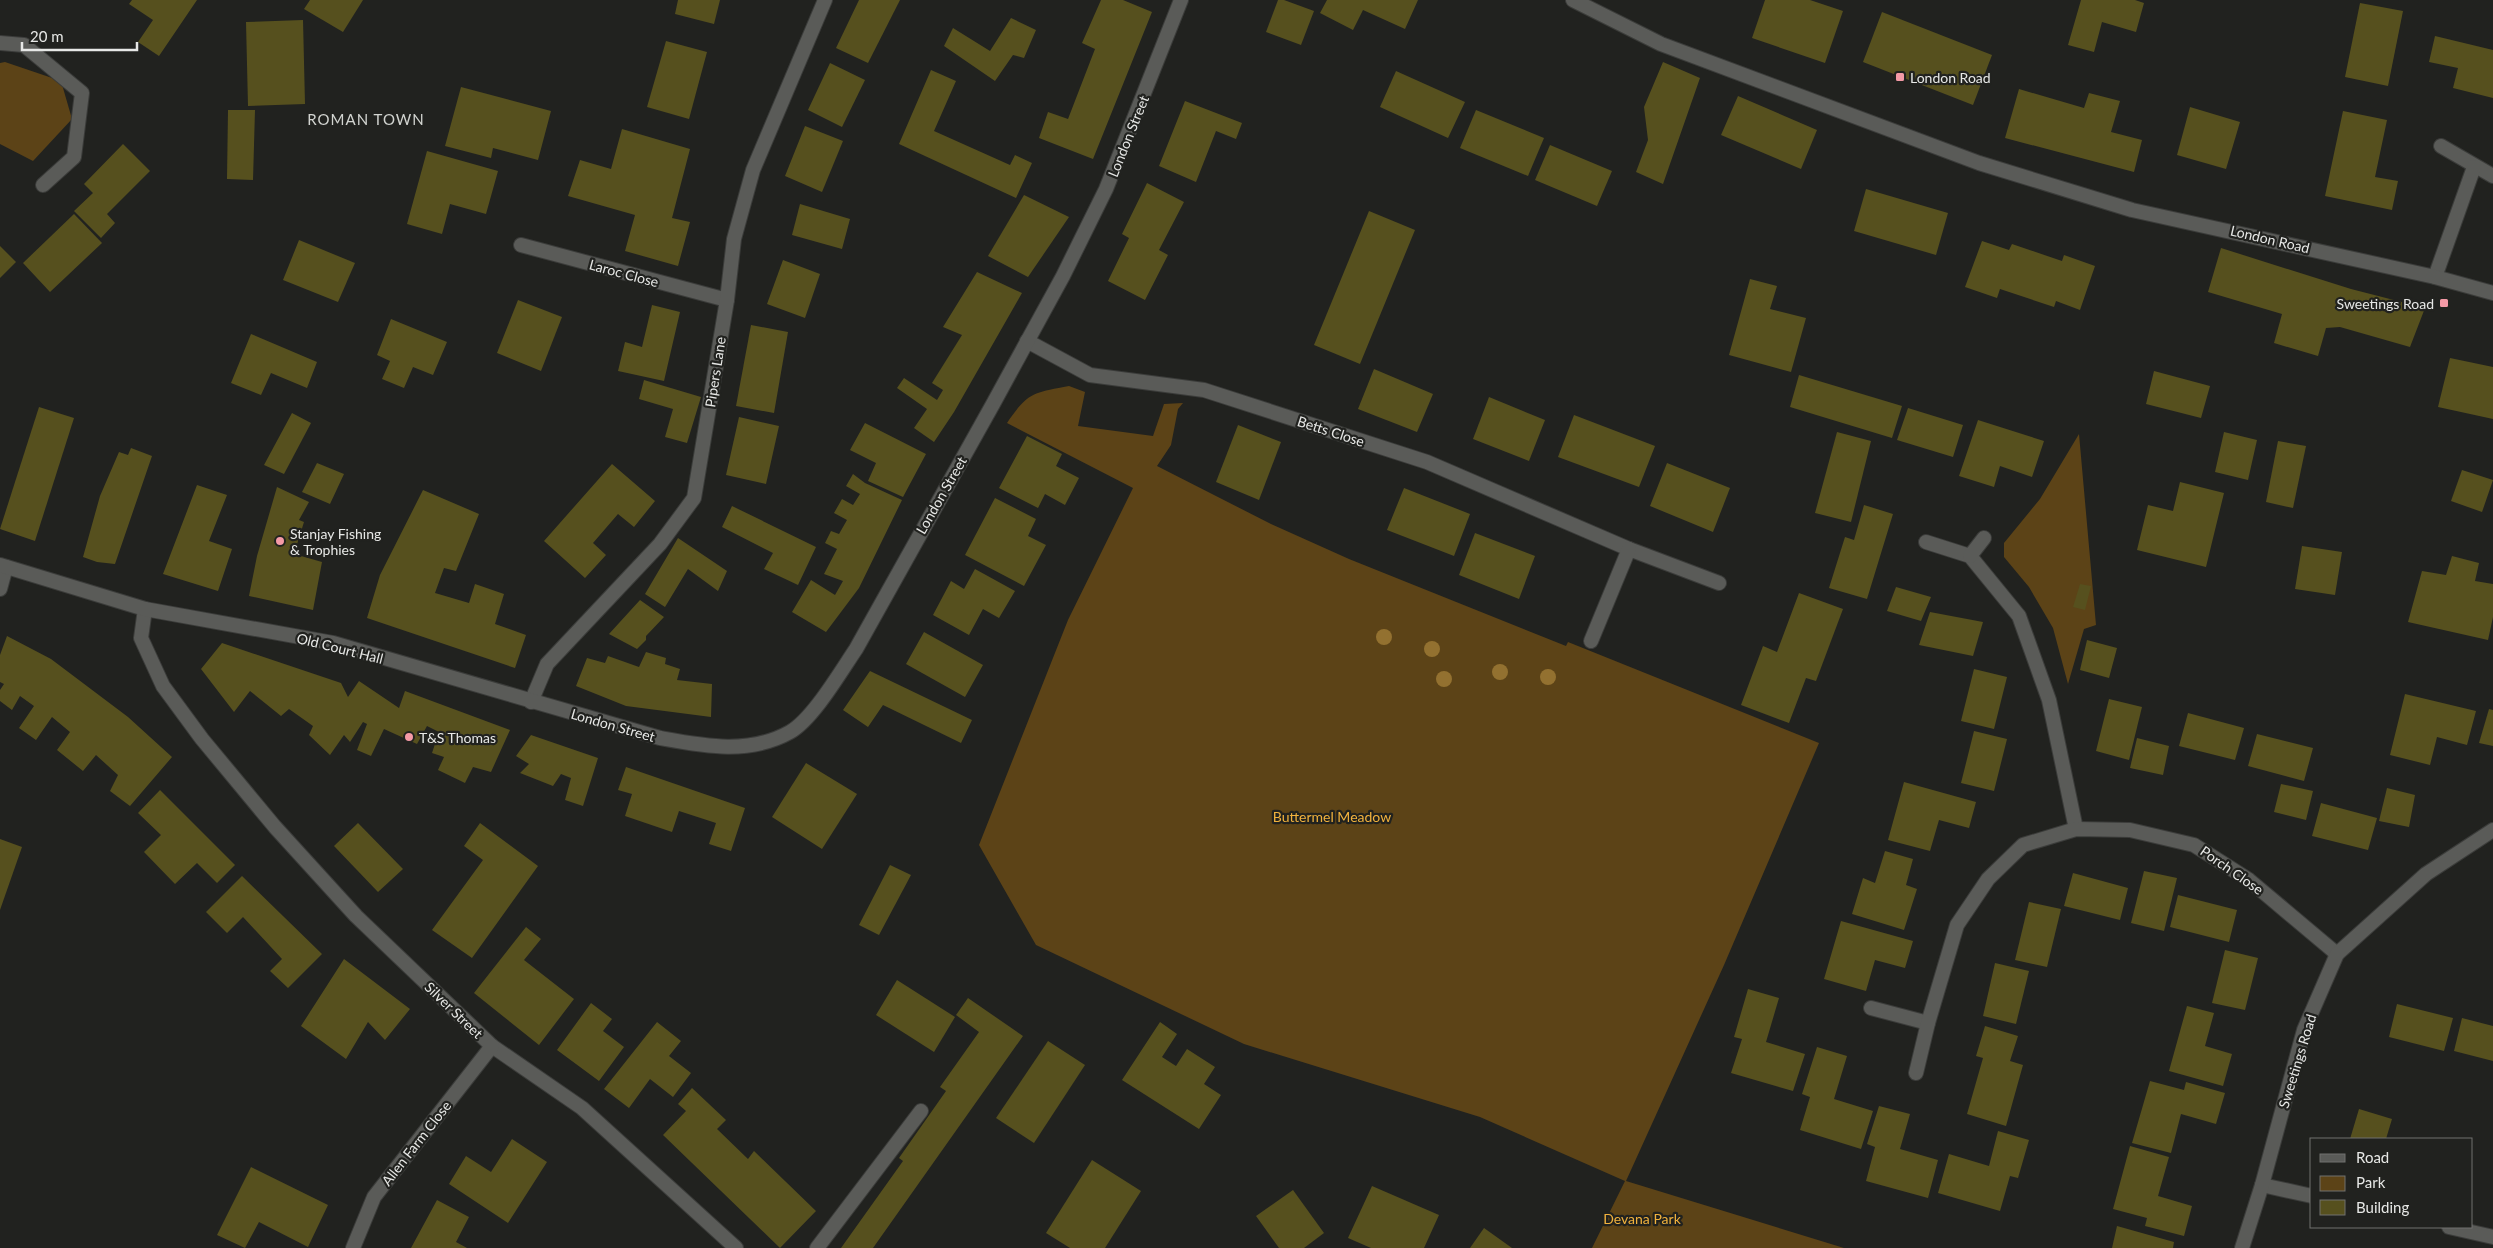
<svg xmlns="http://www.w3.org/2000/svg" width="2493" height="1248" font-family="Lato,sans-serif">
<rect width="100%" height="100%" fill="#21221f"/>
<g fill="#5c4317">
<polygon points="5,62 61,81 72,119 33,161 0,144 0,63"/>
<path d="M1069,386l16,6 -7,34 75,10 11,-32 19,-1 -5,6 -7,36 -14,21 114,58 78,35 217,87 2,-4 251,101 -95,222 -98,216 218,67h-252l33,-67 -145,-64 -236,-73 -208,-99 -57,-100 89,-225 65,-132 -126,-65c21,-31 26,-30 62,-37z"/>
<polygon points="2079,434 2096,625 2084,629 2068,684 2053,628 2029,587 2004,557 2004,543 2040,499"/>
</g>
<g fill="#56501e">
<polygon points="132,0 197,0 159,56 138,42 153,20 129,4"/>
<polygon points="310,0 363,0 343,32 304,9"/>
<polygon points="678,0 720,0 714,24 675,14"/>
<polygon points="859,0 900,0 868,63 836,48"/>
<polygon points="1101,0 1123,0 1152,12 1093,159 1039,138 1048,112 1068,119 1095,49 1082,43"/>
<polygon points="1278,0 1284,0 1314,11 1301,45 1266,32"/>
<polygon points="1327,0 1418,0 1405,29 1363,10 1353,30 1320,13"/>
<polygon points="1765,0 1810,0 1843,11 1825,63 1752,38"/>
<polygon points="2081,0 2135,0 2144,3 2136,32 2102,22 2094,52 2068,45"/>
<polygon points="2360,3 2403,11 2388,86 2345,77"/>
<polygon points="1882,12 1992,55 1973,105 1863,62"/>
<polygon points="1011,18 1036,30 1024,58 1013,55 995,81 944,46 953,28 990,51"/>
<polygon points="303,20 305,104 248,106 246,22"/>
<polygon points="2435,36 2493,50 2493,98 2453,88 2458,68 2429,62"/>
<polygon points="666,41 707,52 689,119 647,107"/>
<polygon points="1663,62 1700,78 1663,184 1636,172 1648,140 1644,107"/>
<polygon points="830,63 865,80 842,127 808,110"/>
<polygon points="931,70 956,81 934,131 1010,165 1015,155 1032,163 1016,198 899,144"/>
<polygon points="1396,71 1465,102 1448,138 1380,107"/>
<polygon points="461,87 551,111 538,160 493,148 491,158 445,146"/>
<polygon points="2019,89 2084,108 2089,93 2120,101 2111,132 2142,140 2134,172 2005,138"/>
<polygon points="1738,96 1817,130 1801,169 1721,135"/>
<polygon points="1185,101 1242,123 1236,139 1216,131 1196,182 1159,166"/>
<polygon points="2190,107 2240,122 2226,169 2177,155"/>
<polygon points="228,110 255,110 253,180 227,179"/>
<polygon points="1476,110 1544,138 1528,176 1460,148"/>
<polygon points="2343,111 2387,120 2375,177 2398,181 2392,210 2325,196"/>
<polygon points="805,126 843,141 822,192 785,176"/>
<polygon points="622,129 690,149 672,218 690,222 678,266 625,251 635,215 568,196 580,160 611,169"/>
<polygon points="123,144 150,171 107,214 115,223 101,238 74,211 93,193 84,184"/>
<polygon points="1550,145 1612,171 1597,206 1535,180"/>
<polygon points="427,151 498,171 486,214 450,204 442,234 407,224"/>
<polygon points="1147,183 1184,202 1159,250 1168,255 1145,300 1108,281 1129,238 1122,234"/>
<polygon points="1866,189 1948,213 1936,255 1854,231"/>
<polygon points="1024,195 1069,217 1028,277 988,256"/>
<polygon points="800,204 850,219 842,249 792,235"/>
<polygon points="1369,211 1415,230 1360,364 1314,345"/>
<polygon points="74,214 102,243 50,292 23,263"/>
<polygon points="299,240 355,263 338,302 283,280"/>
<polygon points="1982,241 2009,250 2012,244 2062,261 2064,255 2095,266 2080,310 2056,301 2054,307 2000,289 1997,298 1965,287"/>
<polygon points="0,246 16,262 0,278"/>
<polygon points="2221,248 2351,289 2425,308 2410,347 2340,327 2326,328 2318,356 2274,343 2282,314 2208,292"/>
<polygon points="783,260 820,274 805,318 767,304"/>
<polygon points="977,272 1022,293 954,412 934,442 914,428 927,409 897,388 904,378 937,400 943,390 932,383 962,335 943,327"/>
<polygon points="1750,279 1777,286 1770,309 1806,318 1791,372 1729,355"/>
<polygon points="518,300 562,317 541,371 497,353"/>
<polygon points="652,305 680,312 664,381 618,371 625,342 642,347"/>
<polygon points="391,319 447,342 433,375 413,367 404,388 382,379 390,361 377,355"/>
<polygon points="751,325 788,332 774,413 736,406"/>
<polygon points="251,334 317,362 307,388 271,373 261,395 231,383"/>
<polygon points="2450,358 2493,367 2493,419 2438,407"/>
<polygon points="1374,369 1433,394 1417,432 1358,409"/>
<polygon points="2154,371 2210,386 2201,418 2146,404"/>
<polygon points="1799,375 1902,406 1892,438 1790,407"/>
<polygon points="644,380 701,397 687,443 665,437 673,409 639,399"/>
<polygon points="1489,397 1545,420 1529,461 1473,439"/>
<polygon points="39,407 74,418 35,541 0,529"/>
<polygon points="1908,408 1963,425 1953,457 1897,440"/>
<polygon points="292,413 311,423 284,474 264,465"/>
<polygon points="1574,415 1655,446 1639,487 1558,457"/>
<polygon points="739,417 779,426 766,484 726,475"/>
<polygon points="1978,420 2044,441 2032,477 2000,466 1994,487 1959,476"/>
<polygon points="865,423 926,454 903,497 868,481 876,463 850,450"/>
<polygon points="1238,425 1281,442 1259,500 1216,482"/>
<polygon points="1837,432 1871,441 1851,522 1815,513"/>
<polygon points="2224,432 2257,440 2248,480 2215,472"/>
<polygon points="1027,436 1062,454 1056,466 1079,478 1065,505 1045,494 1038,508 999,488"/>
<polygon points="2278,441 2306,446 2293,508 2266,502"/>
<polygon points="131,448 152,456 115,564 97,562 83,557 100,496 119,452 128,455"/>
<polygon points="317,463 344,474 330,504 302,492"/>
<polygon points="1667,463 1730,488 1713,532 1650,506"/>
<polygon points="612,464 655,501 634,527 618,514 593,543 606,555 585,578 544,541"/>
<polygon points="2462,470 2493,480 2482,512 2451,501"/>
<polygon points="853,474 865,483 902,500 859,588 826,632 792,612 811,580 835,595 843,581 824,574 837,549 825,543 831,531 839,534 847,520 834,513 842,499 853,505 860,494 846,486"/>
<polygon points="2180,482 2224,493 2206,567 2137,550 2148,505 2173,511"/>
<polygon points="197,485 227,495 209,541 232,549 218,591 163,574"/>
<polygon points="277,487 309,502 299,520 304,522 294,554 322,562 313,610 249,596 257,556"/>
<polygon points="1404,488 1470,514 1454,556 1387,530"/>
<polygon points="423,490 479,514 456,571 444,568 435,593 469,603 475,584 504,594 495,624 526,635 515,668 367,618 380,575"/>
<polygon points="995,498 1036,519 1028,536 1046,545 1024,586 965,555"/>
<polygon points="1864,505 1893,514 1867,599 1829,588 1845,537 1854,540"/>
<polygon points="732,506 816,547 798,585 764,569 773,553 722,527"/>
<polygon points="1475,533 1535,556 1519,599 1459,575"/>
<polygon points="678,538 727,571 718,591 688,569 665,607 645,594"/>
<polygon points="2302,546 2342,552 2335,595 2295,589"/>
<polygon points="2452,556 2479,563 2475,581 2493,584 2493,617 2488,640 2408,622 2422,571 2446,575"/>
<polygon points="975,569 1015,591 999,618 983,609 969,635 933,615 951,581 964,589"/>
<polygon points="2080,584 2091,586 2085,610 2073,607"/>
<polygon points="1896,587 1931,597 1921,621 1887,611"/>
<polygon points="1799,593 1843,609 1816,681 1806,678 1789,723 1741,705 1763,646 1777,652"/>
<polygon points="640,600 664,617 646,636 646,640 637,649 609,634"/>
<polygon points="1930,612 1983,622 1973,656 1919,645"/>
<polygon points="924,632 983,665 965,697 906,664"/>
<polygon points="7,636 51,659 128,717 172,757 130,806 110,791 118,775 96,755 83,771 57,750 70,732 52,717 36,740 19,728 34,706 20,696 12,710 0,701 0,690 4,684 0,682 0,655"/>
<polygon points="2087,640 2117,648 2109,678 2080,670"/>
<polygon points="222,643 341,683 348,697 359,681 399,708 405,691 510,730 491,772 473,767 465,783 438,770 444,757 432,753 439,732 427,726 417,744 384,729 371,756 357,750 367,724 363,722 350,742 344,735 330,755 309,735 313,726 289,709 281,716 250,691 234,712 201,669"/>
<polygon points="646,652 666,658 665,664 680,669 677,680 712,684 711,717 626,706 576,686 587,658 605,663 608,656 639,667"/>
<polygon points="1974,669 2007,677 1994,729 1961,721"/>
<polygon points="870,671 972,720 961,743 883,705 868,727 843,710"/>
<polygon points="2405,694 2476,711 2467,745 2437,737 2430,765 2390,755"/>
<polygon points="2109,699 2142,707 2129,760 2096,751"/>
<polygon points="2489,709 2493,710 2493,746 2479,743"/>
<polygon points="2188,713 2244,728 2235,760 2179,746"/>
<polygon points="1974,731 2007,739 1994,791 1961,783"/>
<polygon points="2257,734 2313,748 2304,781 2248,766"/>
<polygon points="531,735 598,758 583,806 565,800 571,778 561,774 553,786 520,773 529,764 516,756"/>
<polygon points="2137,738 2169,746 2163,775 2130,768"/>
<polygon points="806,763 857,794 822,849 772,817"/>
<polygon points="626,767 745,808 731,851 709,844 716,823 679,811 672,832 625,816 632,794 618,790"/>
<polygon points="1904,782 1976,802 1969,828 1939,820 1930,851 1888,840"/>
<polygon points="2281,784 2313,791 2306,820 2274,812"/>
<polygon points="2387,788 2415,795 2409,827 2379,821"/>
<polygon points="160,790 235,865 217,883 197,863 175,884 144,852 161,835 138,813"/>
<polygon points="2321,803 2377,818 2368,850 2312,836"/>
<polygon points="358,823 403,869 378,892 334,846"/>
<polygon points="480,823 538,866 472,958 432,930 483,860 464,846"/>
<polygon points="0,839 22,847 0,910"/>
<polygon points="1885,851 1913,859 1906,885 1917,889 1904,930 1852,914 1863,878 1875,883"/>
<polygon points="890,865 911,875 879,935 859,925"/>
<polygon points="2144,871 2177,878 2164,931 2131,923"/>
<polygon points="2073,873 2128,888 2120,920 2064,906"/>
<polygon points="242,876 322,954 288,988 270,971 282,959 243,917 227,933 206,912"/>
<polygon points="2178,895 2237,910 2229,942 2170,927"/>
<polygon points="2029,902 2061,909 2047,967 2015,960"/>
<polygon points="1841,921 1913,941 1905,968 1875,960 1866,991 1824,979"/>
<polygon points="526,927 541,939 524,960 574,999 539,1045 474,993"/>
<polygon points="2225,950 2258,958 2245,1010 2212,1003"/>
<polygon points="344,959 410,1009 385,1040 368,1022 346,1059 301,1026"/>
<polygon points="1995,963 2029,971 2016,1024 1983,1016"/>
<polygon points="897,980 955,1017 934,1052 876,1015"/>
<polygon points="1748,989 1779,998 1766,1042 1805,1054 1793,1091 1731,1073 1742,1039 1734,1037"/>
<polygon points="968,998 1023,1036 873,1248 841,1248 903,1161 899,1158 946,1091 940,1087 979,1032 956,1015"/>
<polygon points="591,1003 612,1019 603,1031 624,1047 599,1081 557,1050"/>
<polygon points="2397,1004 2453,1018 2444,1051 2389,1037"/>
<polygon points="2187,1006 2214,1013 2205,1046 2232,1054 2223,1086 2169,1071"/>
<polygon points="2462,1018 2493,1026 2493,1061 2454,1051"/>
<polygon points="657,1022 681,1041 669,1056 691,1073 673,1097 650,1079 629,1108 604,1089"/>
<polygon points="1160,1022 1177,1034 1162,1057 1176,1066 1187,1049 1215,1067 1204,1084 1221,1095 1199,1129 1122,1080"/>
<polygon points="1985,1026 2018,1036 2010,1061 2023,1065 2006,1126 1967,1114 1983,1058 1976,1056"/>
<polygon points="1048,1041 1085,1065 1034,1143 996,1118"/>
<polygon points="1817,1047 1847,1056 1834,1099 1873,1111 1861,1149 1800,1130 1810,1097 1802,1094"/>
<polygon points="2150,1081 2184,1090 2186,1082 2225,1093 2216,1124 2181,1114 2171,1153 2132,1143"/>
<polygon points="692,1088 726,1120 717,1129 748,1159 754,1151 816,1211 780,1248 663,1135 686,1111 678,1104"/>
<polygon points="1879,1106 1910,1114 1900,1149 1938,1160 1928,1198 1866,1181 1875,1147 1867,1144"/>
<polygon points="2359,1109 2392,1119 2386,1139 2350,1139"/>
<polygon points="1998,1131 2029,1140 2018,1178 2010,1176 2000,1211 1938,1193 1949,1154 1989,1166"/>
<polygon points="512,1139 547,1162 508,1223 449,1184 466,1156 491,1172"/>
<polygon points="2130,1146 2169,1157 2158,1196 2192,1206 2184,1236 2145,1226 2147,1218 2113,1209"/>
<polygon points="1092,1160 1141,1191 1105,1248 1070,1248 1046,1233"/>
<polygon points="251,1167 328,1205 308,1247 259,1222 245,1248 217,1235"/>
<polygon points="1372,1186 1439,1215 1424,1248 1371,1248 1348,1238"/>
<polygon points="1293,1190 1324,1233 1304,1248 1279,1248 1256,1216"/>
<polygon points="437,1200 469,1217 456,1242 467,1248 411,1248"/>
<polygon points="2117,1226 2174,1242 2173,1248 2112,1248"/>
<polygon points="1484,1228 1512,1248 1470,1248"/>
</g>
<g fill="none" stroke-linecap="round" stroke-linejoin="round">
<g stroke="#3b3c3a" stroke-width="16">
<polyline id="service" points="817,1248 921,1111"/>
</g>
<g stroke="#3b3c3a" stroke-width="16">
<g id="minor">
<polyline points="0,43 24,45 82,93 74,157 43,185"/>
<polyline points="2441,146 2493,176"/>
<polyline points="521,245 727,300"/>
<polyline points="2435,277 2474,167"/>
<polyline points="1027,341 1090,375 1204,390 1427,462 1629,549 1719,583"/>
<polyline points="1926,542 1970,556 2019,616 2049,700 2076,829"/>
<polyline points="1970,556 1984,538"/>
<polyline points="0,589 6,567"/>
<polyline points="145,609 141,638 163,686 202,739 275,827 356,916 492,1046 582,1108 736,1248"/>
<polyline points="1591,641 1629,549"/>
<polyline points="531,702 547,664 660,544 694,498 727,300 734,239 753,170 825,0"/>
<polyline points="1871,1008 1928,1023"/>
<polyline points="1916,1073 1928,1023 1957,925 1988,879 2023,845 2076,829 2130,830 2194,845 2249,880 2337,954"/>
<polyline points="2262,1185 2312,1196"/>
<polyline points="2449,1227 2493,1237"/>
<polyline points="353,1248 374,1197 492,1046"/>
<polyline points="2242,1248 2262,1185 2304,1030 2337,954 2426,874 2493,830"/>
</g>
</g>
<g stroke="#3b3c3a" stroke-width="16">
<g id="tertiary">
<polyline points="1573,0 1661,44 1979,163 2132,210 2435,277 2493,293"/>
<path d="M0,565l145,44 188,34 327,95c44,8 89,17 130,-6 23,-13 51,-61 66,-83l137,-245 70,-128 43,-87 75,-189"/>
</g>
</g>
<use href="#service" stroke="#5a5b58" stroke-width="14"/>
<use href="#minor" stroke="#5a5b58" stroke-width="14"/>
<use href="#tertiary" stroke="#5a5b58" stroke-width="14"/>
</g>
<g fill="#937130">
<circle cx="1384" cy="637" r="8"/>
<circle cx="1432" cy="649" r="8"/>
<circle cx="1500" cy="672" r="8"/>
<circle cx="1548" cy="677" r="8"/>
<circle cx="1444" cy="679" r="8"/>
</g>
<g fill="#f49aa6" stroke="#21221f" stroke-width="2">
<rect x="1895" y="72" width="10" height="10" rx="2.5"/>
<rect x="2439" y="298" width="10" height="10" rx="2.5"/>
<circle cx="280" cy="541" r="5"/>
<circle cx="409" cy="737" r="5"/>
</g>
<g text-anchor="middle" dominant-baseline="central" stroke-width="4.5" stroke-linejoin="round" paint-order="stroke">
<g font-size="14" fill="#e7e8e6" stroke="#21221f" text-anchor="start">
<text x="1910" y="77">London Road</text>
<text x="2434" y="303" text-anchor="end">Sweetings Road</text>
<text x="290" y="533">Stanjay Fishing<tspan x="290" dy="16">&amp; Trophies</tspan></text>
<text x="419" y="737">T&amp;S Thomas</text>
</g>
<g font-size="14" fill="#e7e8e6" stroke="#21221f">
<text transform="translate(1128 136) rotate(-68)">London Street</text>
<text transform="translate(2270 239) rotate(13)">London Road</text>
<text transform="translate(624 273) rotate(15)">Laroc Close</text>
<text transform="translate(715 372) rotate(-81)">Pipers Lane</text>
<text transform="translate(1331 431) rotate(18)">Betts Close</text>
<text transform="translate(941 495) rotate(-60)">London Street</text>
<text transform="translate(340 648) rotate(14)">Old Court Hall</text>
<text transform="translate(613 725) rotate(16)">London Street</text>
<text transform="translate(2232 870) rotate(35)">Porch Close</text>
<text transform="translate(454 1010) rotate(44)">Silver Street</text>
<text transform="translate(2297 1061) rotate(-73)">Sweetings Road</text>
<text transform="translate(416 1143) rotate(-52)">Allen Farm Close</text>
</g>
<g font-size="14" fill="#f1b23d" stroke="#21221f">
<text x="1332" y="816">Buttermel Meadow</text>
<text x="1642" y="1218">Devana Park</text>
</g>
<g font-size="15" letter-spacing="1" fill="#d2d4d0" stroke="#21221f">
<text x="366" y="119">ROMAN TOWN</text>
</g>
</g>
<rect x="2310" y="1138" width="162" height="90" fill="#21221f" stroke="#70716f"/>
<rect x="2320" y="1154" width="25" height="8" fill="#5a5b58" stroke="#70716f"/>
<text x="2356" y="1163" font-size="15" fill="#e7e8e6">Road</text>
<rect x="2320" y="1176" width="25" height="15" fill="#5c4317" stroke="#70716f"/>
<text x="2356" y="1188" font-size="15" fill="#e7e8e6">Park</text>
<rect x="2320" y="1200" width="25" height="15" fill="#56501e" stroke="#70716f"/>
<text x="2356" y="1213" font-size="15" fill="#e7e8e6">Building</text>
<path d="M22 42v8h115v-8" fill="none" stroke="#e7e8e6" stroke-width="2.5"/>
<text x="30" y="42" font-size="15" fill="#e7e8e6" stroke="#21221f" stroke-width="4" paint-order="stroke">20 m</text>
</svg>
